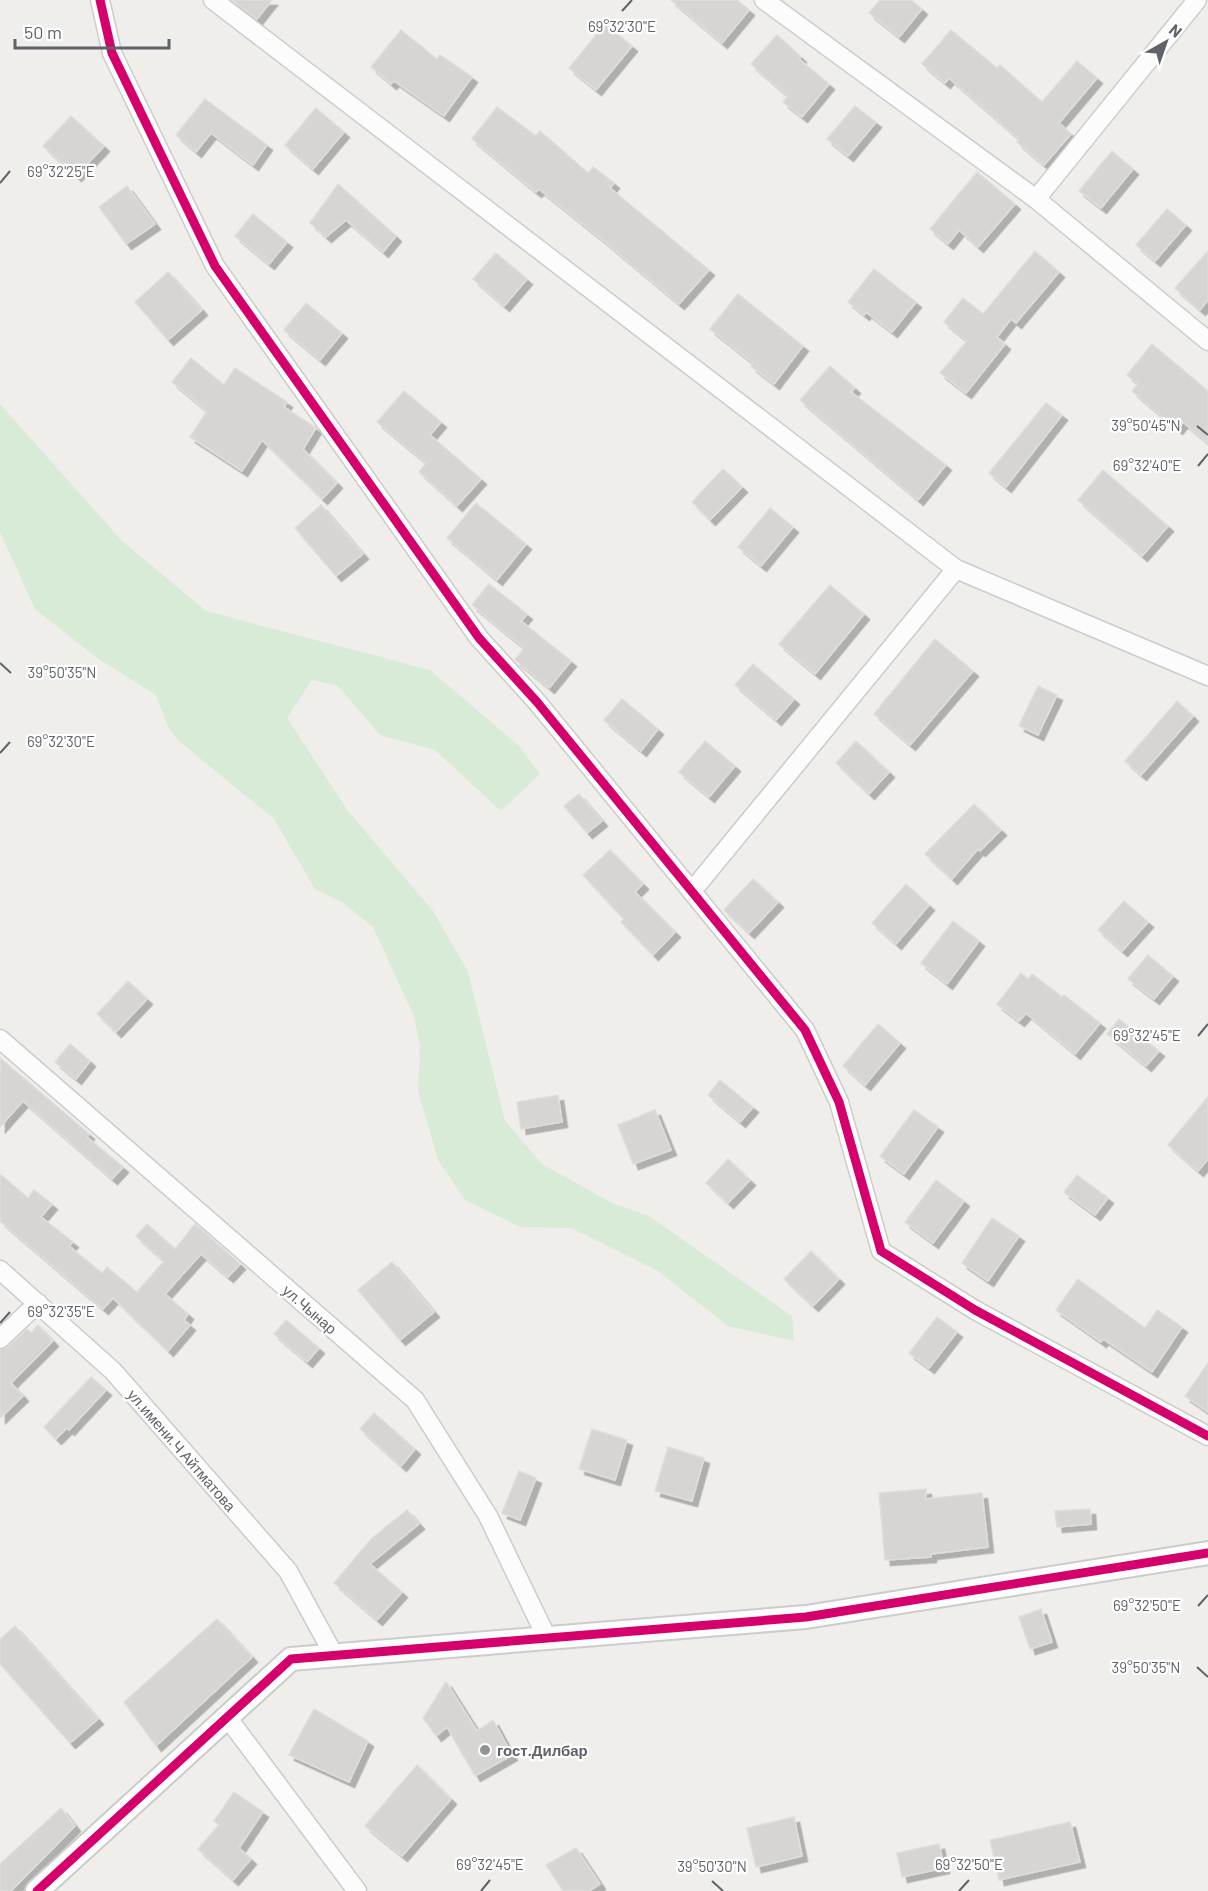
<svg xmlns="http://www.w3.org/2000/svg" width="1208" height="1891" font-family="Barlow,sans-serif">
<defs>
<filter id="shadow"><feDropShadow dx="5.5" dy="5.5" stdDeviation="0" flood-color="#0004"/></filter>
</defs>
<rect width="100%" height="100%" fill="#efeeea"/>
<polygon fill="#d8ebd6" points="0,404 122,541 206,611 430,670 519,746 540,774 501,811 435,750 380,735 338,686 312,680 287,718 348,811 433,911 468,972 505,1121 542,1164 612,1203 649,1216 792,1316 794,1341 728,1326 658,1271 571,1228 520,1227 465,1200 438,1160 418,1091 420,1047 414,1016 373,927 342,902 315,889 274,819 179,741 169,729 156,695 97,658 35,609 0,532"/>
<g fill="#d6d5d3" stroke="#deddd9" stroke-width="1.5" filter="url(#shadow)">
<polygon points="232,0 272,0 257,19"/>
<polygon points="671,0 737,0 749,10 722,43"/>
<polygon points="880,0 911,0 922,9 899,37 869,13"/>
<polygon points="605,24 632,46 596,90 569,68"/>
<polygon points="401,30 437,59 440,55 472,77 444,116 394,81 391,84 371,67"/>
<polygon points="951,30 997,68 1000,65 1042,102 1077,61 1097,78 1059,123 1071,134 1044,165 1017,142 1019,139 949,78 945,83 922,64"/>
<polygon points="777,35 801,57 799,59 829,84 802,117 783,102 788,96 751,64"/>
<polygon points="205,99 267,145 253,165 211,133 196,152 176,135"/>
<polygon points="855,106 876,122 848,156 827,139"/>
<polygon points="497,107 536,136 540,131 588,173 593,167 614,183 610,188 709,270 679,304 605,242 539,189 536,192 472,139"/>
<polygon points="316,108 344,132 313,169 285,145"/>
<polygon points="71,116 104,146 76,176 43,146"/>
<polygon points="1112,151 1133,169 1101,208 1079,191"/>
<polygon points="977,172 1015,204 978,247 959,230 948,244 930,229"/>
<polygon points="338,184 396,236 383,252 346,220 326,237 310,223"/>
<polygon points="127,186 155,224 126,244 99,207"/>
<polygon points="1167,209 1186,225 1155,261 1136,245"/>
<polygon points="253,214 287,242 269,264 235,236"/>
<polygon points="1035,251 1059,272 1016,323 1011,319 997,337 1005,344 966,393 940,373 967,341 944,322 963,298 983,314"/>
<polygon points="1208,251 1208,300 1200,310 1175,288"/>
<polygon points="496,253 527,279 504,306 473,279"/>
<polygon points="874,269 916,302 892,332 866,312 864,315 848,302"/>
<polygon points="168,272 202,310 168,340 135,302"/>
<polygon points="738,294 803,346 774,384 751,366 753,363 710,329"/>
<polygon points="306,303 342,333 320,360 284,330"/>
<polygon points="1152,344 1208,391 1208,443 1183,422 1177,429 1132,391 1138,384 1127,375"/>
<polygon points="191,358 224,385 235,368 287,402 284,407 316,428 303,449 337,483 322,499 262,440 242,471 190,437 207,411 172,382"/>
<polygon points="830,366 855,388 851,392 946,465 918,500 800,400"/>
<polygon points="404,391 441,422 430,435 481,479 457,506 419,472 426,463 377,422"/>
<polygon points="1046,403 1062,415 1006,487 989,473"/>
<polygon points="723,469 742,487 710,520 692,502"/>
<polygon points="1103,470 1168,526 1142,556 1078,500"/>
<polygon points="476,503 526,544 497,580 447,538"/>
<polygon points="321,505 363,554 336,576 295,528"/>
<polygon points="770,508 793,527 761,566 738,547"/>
<polygon points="489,584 527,614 521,621 571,661 549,688 515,660 524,648 472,605"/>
<polygon points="830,585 864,614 815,674 779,644"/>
<polygon points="935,639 973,671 910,745 874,714"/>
<polygon points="753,664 794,699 776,720 735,685"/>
<polygon points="1038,686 1057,695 1038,735 1019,726"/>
<polygon points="622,699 658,729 641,751 604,720"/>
<polygon points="1177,701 1193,716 1141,775 1125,761"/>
<polygon points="705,741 735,766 709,797 679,772"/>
<polygon points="856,741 889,772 869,794 836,763"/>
<polygon points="579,794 602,821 587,833 564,806"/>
<polygon points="974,804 1001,830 980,851 978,849 952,879 925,854"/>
<polygon points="610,850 643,884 635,892 675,932 653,955 621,922 624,919 583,875"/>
<polygon points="753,879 778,902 749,933 724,910"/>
<polygon points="906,884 929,905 896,944 872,923"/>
<polygon points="1124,901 1148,922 1122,951 1098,930"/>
<polygon points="953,921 979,941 947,984 921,963"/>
<polygon points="1148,955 1173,976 1154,999 1128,979"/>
<polygon points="1021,973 1028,979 1032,974 1062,997 1064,995 1100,1023 1075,1054 1026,1013 1019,1021 997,1004"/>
<polygon points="128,981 147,999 116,1032 97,1014"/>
<polygon points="1119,1019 1159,1051 1146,1066 1107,1034"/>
<polygon points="878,1024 900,1043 865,1085 843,1066"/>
<polygon points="70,1044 90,1061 76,1079 55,1062"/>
<polygon points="0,1058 89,1134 87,1137 123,1167 112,1179 23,1101 0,1127"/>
<polygon points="720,1080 753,1107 740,1122 708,1095"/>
<polygon points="558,1095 562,1122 521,1129 517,1102"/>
<polygon points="1208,1097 1208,1159 1198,1171 1168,1145"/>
<polygon points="655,1110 671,1150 633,1164 618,1125"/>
<polygon points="914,1110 938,1127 904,1174 880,1156"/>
<polygon points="728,1159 750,1180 728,1203 706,1183"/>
<polygon points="0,1174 28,1198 34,1190 52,1204 41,1217 73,1242 69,1246 102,1273 107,1267 137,1292 164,1261 136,1236 147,1224 175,1249 195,1224 240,1264 228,1277 201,1254 165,1294 188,1314 184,1320 190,1325 168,1351 113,1298 103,1309 0,1221"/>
<polygon points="1077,1175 1108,1198 1095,1215 1064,1192"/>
<polygon points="936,1180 964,1201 933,1243 905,1222"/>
<polygon points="992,1218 1019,1236 988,1281 962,1263"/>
<polygon points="811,1251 839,1279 813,1306 784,1279"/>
<polygon points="392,1262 434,1312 400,1340 358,1290"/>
<polygon points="1078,1279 1145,1328 1157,1310 1182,1327 1152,1372 1103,1339 1101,1342 1056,1310"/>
<polygon points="937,1317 957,1332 929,1368 909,1353"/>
<polygon points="286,1320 319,1348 307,1362 274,1334"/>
<polygon points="38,1325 53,1341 11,1383 23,1396 0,1418 0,1350 8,1347 27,1329 31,1333"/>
<polygon points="1208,1363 1208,1412 1185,1396"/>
<polygon points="91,1377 106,1390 69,1430 67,1428 56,1439 44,1427"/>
<polygon points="374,1413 415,1449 401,1466 360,1429"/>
<polygon points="592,1429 627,1440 615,1480 579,1469"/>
<polygon points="668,1447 704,1458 692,1501 655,1491"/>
<polygon points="519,1471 536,1478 520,1520 502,1513"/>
<polygon points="926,1489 926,1499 982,1493 988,1547 931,1554 931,1557 885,1560 879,1493"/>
<polygon points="1090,1509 1091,1524 1057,1527 1055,1511"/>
<polygon points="407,1510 419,1524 370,1564 402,1592 377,1620 334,1583 371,1539"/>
<polygon points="1041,1609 1052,1642 1030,1649 1019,1617"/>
<polygon points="217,1619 252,1657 156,1746 124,1702"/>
<polygon points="15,1626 98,1719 70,1743 0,1664 0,1639"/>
<polygon points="446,1682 477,1731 493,1720 512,1755 475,1776 447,1727 436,1736 423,1718"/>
<polygon points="314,1709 368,1741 349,1782 289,1755"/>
<polygon points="417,1765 451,1799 402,1856 365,1826"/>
<polygon points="234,1792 263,1812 239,1848 251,1859 233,1880 198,1849 219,1825 214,1821"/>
<polygon points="61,1808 75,1826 11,1891 0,1891 0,1864"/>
<polygon points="794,1817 802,1856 756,1867 747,1828"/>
<polygon points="1070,1822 1080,1862 999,1880 990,1840"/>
<polygon points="939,1844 944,1868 902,1877 897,1853"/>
<polygon points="576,1848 600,1884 589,1891 563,1891 546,1865"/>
</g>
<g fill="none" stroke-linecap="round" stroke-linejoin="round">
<g stroke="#cbcccc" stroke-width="21">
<g id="minor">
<polyline points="100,0 112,53 215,266 479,638 537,702 805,1030 839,1102 881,1251 975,1310 1208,1436"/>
<polyline points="213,0 956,569 1208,676"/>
<polyline points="764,0 1036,199 1208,341"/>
<polyline points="1036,199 1197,0"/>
<polyline points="692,891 956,569"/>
<polyline points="0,1039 415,1400 488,1516 547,1638"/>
<polyline points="0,1270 113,1371 288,1571 334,1655"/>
<polyline points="0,1339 38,1303"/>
<polyline points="227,1717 357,1891"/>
</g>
</g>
<g stroke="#cbcccc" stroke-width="26">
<polyline id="tertiary" points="37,1891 291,1659 806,1617 1208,1553"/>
</g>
<use href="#minor" stroke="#fdfcfc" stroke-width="18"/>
<use href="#tertiary" stroke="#fdfcfc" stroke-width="22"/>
<g stroke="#fff" stroke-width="13">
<g id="cycleway">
<polyline points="100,0 112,53 215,266 479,638 537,702 805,1030 839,1102 881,1251 975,1310 1208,1436"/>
<polyline points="37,1891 291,1659 806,1617 1208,1553"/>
</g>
</g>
<use href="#cycleway" stroke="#d6006c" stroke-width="9"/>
</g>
<path fill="none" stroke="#5f6368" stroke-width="2" d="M622,11l10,-11M0,183l10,-12M1197,426l11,9M1198,466l10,-12M0,663l11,10M0,753l10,-11M1198,1036l10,-12M0,1323l10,-11M1198,1606l10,-11M1197,1667l11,10M712,1881l11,10M481,1891l9,-11M959,1891l10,-11"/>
<circle fill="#919496" stroke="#fff" stroke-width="2" cx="485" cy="1750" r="6"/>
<g text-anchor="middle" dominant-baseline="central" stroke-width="4.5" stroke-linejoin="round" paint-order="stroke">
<g font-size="15" fill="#5f6368" stroke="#fff">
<text transform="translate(310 1309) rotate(41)">ул.Чынар</text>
<text transform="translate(182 1450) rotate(49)">ул.имени.Ч Айтматова</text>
</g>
<g font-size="15" font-weight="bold" fill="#5f6368" stroke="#fff" text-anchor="start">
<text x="497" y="1750">гост.Дилбар</text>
</g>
</g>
<g font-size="15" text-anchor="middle" fill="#5f6368" stroke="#fff" stroke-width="4.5" stroke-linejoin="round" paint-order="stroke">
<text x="622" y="32">69°32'30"E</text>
<text x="61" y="177">69°32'25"E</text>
<text x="1146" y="431">39°50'45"N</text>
<text x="1147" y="471">69°32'40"E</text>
<text x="62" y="678">39°50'35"N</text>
<text x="61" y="747">69°32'30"E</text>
<text x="1147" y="1041">69°32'45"E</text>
<text x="61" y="1317">69°32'35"E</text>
<text x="1147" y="1611">69°32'50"E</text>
<text x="1146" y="1673">39°50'35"N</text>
<text x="490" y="1870">69°32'45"E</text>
<text x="969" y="1870">69°32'50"E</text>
<text x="712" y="1872">39°50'30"N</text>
</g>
<g transform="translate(1166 42) rotate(40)" stroke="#ffffff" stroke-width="4.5" paint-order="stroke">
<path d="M0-4.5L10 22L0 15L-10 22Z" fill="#5f6368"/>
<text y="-9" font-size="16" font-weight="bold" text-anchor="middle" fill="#5f6368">N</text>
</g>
<path d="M15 39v9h154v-9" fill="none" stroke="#5f6368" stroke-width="3"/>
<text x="24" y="39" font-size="18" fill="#5f6368" stroke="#ffffff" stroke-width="4.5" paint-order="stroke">50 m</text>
</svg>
